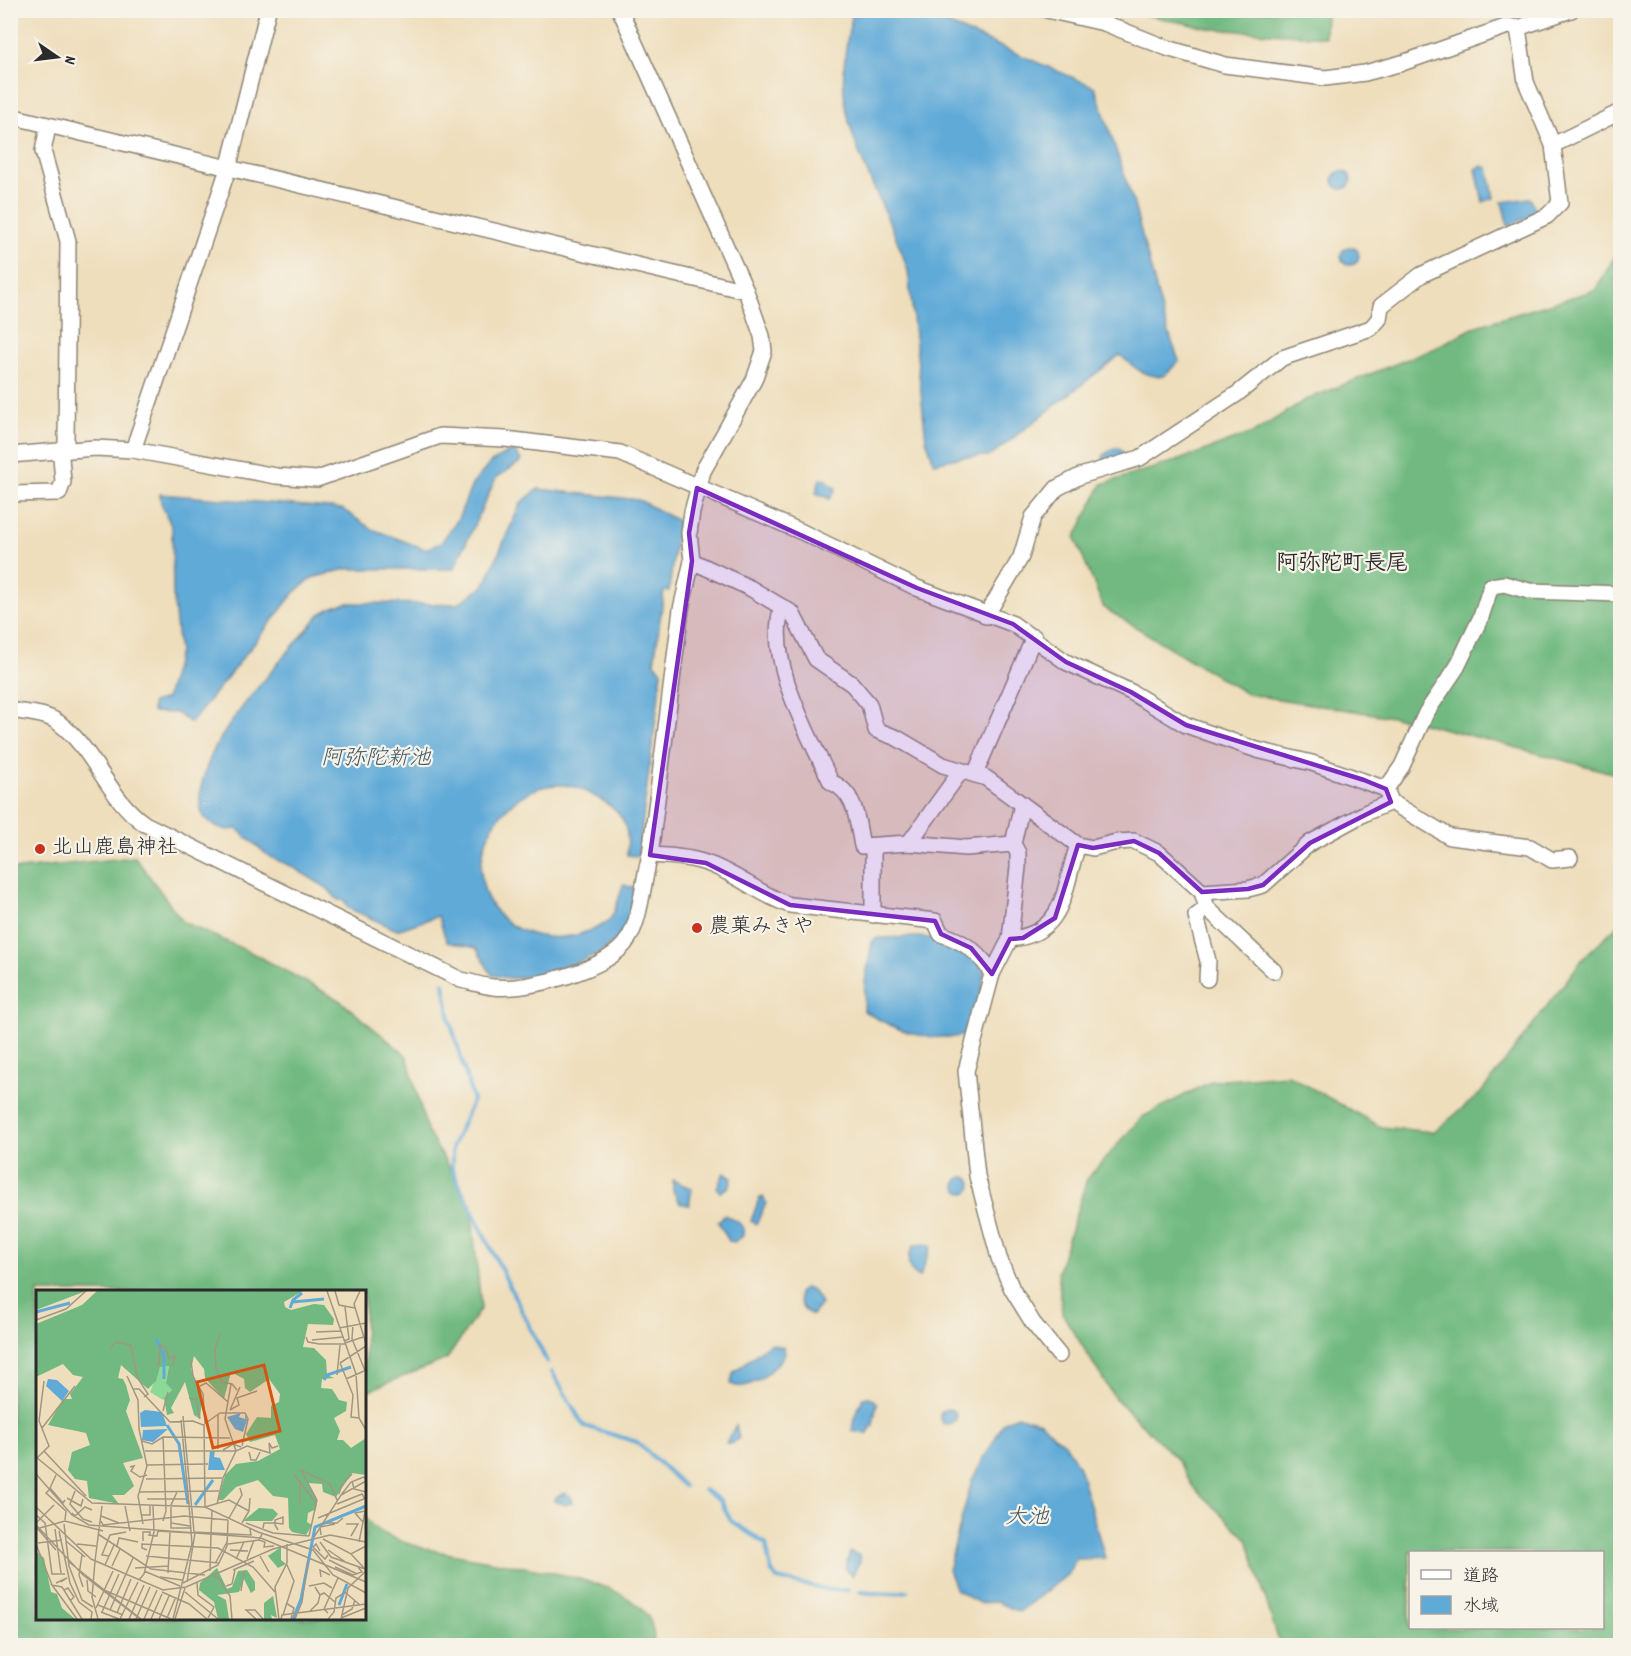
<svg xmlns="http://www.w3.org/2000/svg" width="1631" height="1656" font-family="Dekko,'Klee One',sans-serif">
<rect width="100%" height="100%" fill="#f7f3e8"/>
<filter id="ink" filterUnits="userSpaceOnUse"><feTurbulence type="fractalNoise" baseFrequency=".0167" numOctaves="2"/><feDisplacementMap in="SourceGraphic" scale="12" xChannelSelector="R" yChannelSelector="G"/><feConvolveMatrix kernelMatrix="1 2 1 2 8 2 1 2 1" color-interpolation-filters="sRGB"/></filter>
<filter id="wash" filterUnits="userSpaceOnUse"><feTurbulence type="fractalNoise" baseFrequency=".008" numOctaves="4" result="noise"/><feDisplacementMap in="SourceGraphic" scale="24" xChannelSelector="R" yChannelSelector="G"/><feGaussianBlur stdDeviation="1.35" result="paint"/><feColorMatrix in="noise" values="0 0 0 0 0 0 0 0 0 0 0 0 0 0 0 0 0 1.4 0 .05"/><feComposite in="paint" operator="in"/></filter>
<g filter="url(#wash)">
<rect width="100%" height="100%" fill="#eedebc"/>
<g fill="#71b980" stroke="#4e7256" stroke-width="1.5" fill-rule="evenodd">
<polygon points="1126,11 1326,11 1325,37 1213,29"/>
<polygon points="1620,248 1620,775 1411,720 1247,694 1104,608 1075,538 1102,484 1182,459 1255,432 1305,400 1433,349 1477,326 1595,290"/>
<path d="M135,857l48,65 71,32 85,46 68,56 20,75 44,73 10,104 -34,51 -82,33 -1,-100h-326v326h326l1,-101c34,59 305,34 288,128h-642v-775z"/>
<path d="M1620,923v722h-340l-33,-106 -54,-52 -17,-29 -62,-61 -52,-84 -4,-42 29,-92 55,-62 70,-36 76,-6 93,52 53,5 47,-39 104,-137zM1410,1552h192v76h-192z"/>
</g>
<g fill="#60aad8" stroke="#466a82" stroke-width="1.5">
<path d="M917,11l178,76 38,114 31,118 15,42 -15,15c-21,1 -29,-8 -44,-21l-130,101 -27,1 -29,6 -8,-24 -18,-168c-17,-59 -59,-118 -64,-178 -2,-28 3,-55 9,-82z"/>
<polygon points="1481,166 1488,168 1494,198 1483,202 1476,169"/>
<circle cx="1342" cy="180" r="9"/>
<polygon points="1530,198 1537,212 1535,215 1508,226 1502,202"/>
<circle cx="1350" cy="256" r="9"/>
<polygon points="1114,448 1119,448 1125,455 1102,464 1104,455"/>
<polygon points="513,450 522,461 496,478 454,569 346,569 312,578 294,593 191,723 176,713 152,712 152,703 166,699 179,652 173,594 172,528 161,503 160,494 342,509 372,529 425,549 441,543 458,519 472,485 491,462"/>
<polygon points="824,478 836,489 830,499 816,493 820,479"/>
<path d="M538,489l101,11 39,21 -9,70h-5l-10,72 8,8 -24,185 -11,-1c3,-30 -4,-44 -31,-58 -11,-6 -22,-12 -34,-12 -42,-1 -75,35 -80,74 -8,60 52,92 104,73 8,-3 19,-6 24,-13 7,-9 9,-24 13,-34l11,3c-3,16 -4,35 -14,48 -16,22 -79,40 -106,42 -7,1 -15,-2 -22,-3l-16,-27 -29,-6 -9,-26 -41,14 -49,-22 -4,-8h-6l-11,-12 -36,-22 -21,-9 -33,-28c-12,2 -19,0 -29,-8 -20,-16 2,-67 14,-85 26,-41 67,-84 98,-122l13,-7 14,-4 110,1 27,-18 37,-83z"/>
<path d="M916,937l29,2 33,22 6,11 -3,25 -12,38c-44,7 -68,-2 -105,-24l1,-29 7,-40 5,-4z"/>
<polygon points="724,1173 732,1178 729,1187 720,1192 717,1188"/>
<circle cx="964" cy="1185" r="8"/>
<polygon points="673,1180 692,1189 689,1205 680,1203 673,1191"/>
<polygon points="763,1197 766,1203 756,1224 751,1221 759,1199"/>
<polygon points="724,1215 737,1221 743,1227 743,1236 734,1242 729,1241 718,1222"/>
<path d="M925,1244l6,2 -11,31c-15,-7 -13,-19 -6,-32z"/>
<path d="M804,1288c10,2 13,7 17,16l-9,11c-9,-5 -14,-11 -13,-22z"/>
<path d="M769,1344l14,3 2,6c-8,15 -36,41 -54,31l2,-11z"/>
<polygon points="869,1397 877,1403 873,1425 867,1434 852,1431 854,1418 863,1398"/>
<circle cx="948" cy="1417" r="8"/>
<polygon points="1017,1416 1041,1422 1054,1436 1065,1443 1079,1467 1105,1558 1076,1559 1067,1575 1019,1612 997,1602 979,1603 956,1590 948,1570 972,1480 1004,1422"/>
<polygon points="736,1425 739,1438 732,1444 726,1443"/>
<polygon points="565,1493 571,1497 573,1502 566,1505 554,1501 555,1497"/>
<polygon points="850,1552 859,1555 860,1561 852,1576 845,1568"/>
</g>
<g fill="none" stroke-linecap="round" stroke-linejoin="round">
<g stroke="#60aad8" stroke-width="4">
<polyline points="444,983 450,1020 473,1100 452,1147 452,1170 547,1362"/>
<polyline points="552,1372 584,1426 637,1442 684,1486"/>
<polyline points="704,1490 720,1500 731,1521 766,1544 771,1570 777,1579 830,1590 849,1590"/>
<polyline points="860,1592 888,1594 908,1591"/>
</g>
</g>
</g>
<g filter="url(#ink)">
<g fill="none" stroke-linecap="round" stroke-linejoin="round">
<g stroke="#8c8474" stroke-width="18">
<g id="minor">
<polyline points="1047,10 1104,23 1167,48 1225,65 1325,78 1365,73 1402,63 1508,26 1518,28 1571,10"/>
<polyline points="10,116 746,291"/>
<polyline points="1553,145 1620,112"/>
<polyline points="133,450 228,169 268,10"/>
<polyline points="10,455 95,448 133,450 276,476 317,479 440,436 505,439 620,453 802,532 917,588 1013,624 1066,662 1131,692 1186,725 1257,750 1312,763 1386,789 1391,802 1367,812 1310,843 1263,885 1248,889 1202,892"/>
<polyline points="10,494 59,493 63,482 61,457 66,443 68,241 43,151 48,127"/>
<polyline points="692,561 750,588 792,613 816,659 852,684 869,704 876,730 897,738 943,765 986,778 1078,845 1093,848 1117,842 1134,841 1159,853 1202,892 1207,908 1274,971"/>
<path d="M782,607c-17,53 27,128 49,175 26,11 26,40 31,64l47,-3 57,5 47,-4 5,9v14l-8,72 -18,35 -26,97 11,105 22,82 13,31 21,34 26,32"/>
<polyline points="986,616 1021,557 1033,517 1057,488 1080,476 1140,458 1237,394 1282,358 1371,328 1379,319 1381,306 1421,275 1547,216 1560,203 1553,145 1526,82 1518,28"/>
<path d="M10,710c16,3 36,3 49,13 36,27 49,76 86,101l316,156c11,2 21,6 32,7 34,4 117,-17 135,-48 13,-20 15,-59 22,-84l31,-246 11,-48 -3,-28 3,-21 11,-41 51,-91 10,-29 -2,-15 -16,-45 -126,-281"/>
<polyline points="975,774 1034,637"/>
<polyline points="1386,789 1402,766 1426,713 1457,667 1481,617 1491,586 1504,584 1529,591 1620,594"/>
<polyline points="1391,802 1450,837 1530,847 1552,860 1570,858"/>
<polyline points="909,843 961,771"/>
<polyline points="1013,844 1022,804"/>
<path d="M650,855c19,1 38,2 56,8 30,10 54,32 84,42l145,16 6,13c23,7 40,19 51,40"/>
<polyline points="1207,908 1196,916 1208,961 1207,979"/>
<polyline points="873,915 873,846"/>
<path d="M1010,939c57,-5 53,-52 68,-94"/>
</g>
</g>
<use href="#minor" stroke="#fff" stroke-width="15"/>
</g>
</g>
<path fill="#7b2cbf" fill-opacity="0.2" stroke="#7b2cbf" stroke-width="4.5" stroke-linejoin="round" d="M697,488l220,100 96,36 53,38 65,30 55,33 178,55 22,9 5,13 -81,41 -47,42 -15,4 -46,3 -43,-39 -25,-12 -41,7 -15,-3 -23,73 -32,20 -13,1 -18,35 -21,-26 -30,-14 -6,-13 -145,-16 -84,-42 -56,-8 42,-294 -3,-28z"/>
<g fill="#c8321e" stroke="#f7f3e8" stroke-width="2">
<circle cx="40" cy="849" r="6"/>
<circle cx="697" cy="928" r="6"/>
</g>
<g text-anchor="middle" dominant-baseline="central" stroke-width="4.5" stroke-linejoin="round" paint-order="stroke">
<g font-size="21" fill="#2b2b2b" stroke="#f7f3e8" text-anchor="start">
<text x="52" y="849">北山鹿島神社</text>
<text x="709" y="928">農菓みきや</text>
</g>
<g font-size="22" font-weight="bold" fill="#2b2b2b" stroke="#f7f3e8">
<text x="1342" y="564">阿弥陀町長尾</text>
</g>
<g font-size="22" font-style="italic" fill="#3e5768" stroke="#f7f3e8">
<text x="376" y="759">阿弥陀新池</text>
<text x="1027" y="1518">大池</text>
</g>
</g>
<g transform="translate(36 1290)">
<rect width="330" height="330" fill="#eedebc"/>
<path d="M133,76l-3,16 6,8 -9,10 -13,-8 10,-25z" fill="#8cd997"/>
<path d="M0,1h50l-50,19zM61,1h206l-19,11 1,5 6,3 23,-6 10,1 10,14 -1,6 -25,-1 -5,23 11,1 12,12 1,15 7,3 -12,1 -1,9 11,1 7,11 8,2 -1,9 -12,7 6,13 -3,9h6l8,8 15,-10v37l-14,-2 -16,24 -13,-5 -1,-8 -14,-1 9,17 -1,9 -8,4 -1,9 5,3 -6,10 -14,-3 -3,-4 -1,-30 -15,-2 -15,-16 -22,7 -13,13h-5l7,-25 11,-11 22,-3 22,-12 -5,-14 -25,7 -4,-8 11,-17 14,1v-12l8,-4 1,-8 -11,-15 -19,13 -5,-4 -1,-9 -13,-7 -7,27 -19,-21 -1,-9 -10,-13 -3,13 11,30 -2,20 -6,-4 -9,-33 -14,26 3,5 -7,2 -3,-17 8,-8 -6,-7 3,-17 -9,1 -4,14 -8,8 -27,-24 -3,13 5,1 3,6 4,15 -4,11 17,47 -20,5 11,23 -10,9h-12l7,9 -30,-6 -2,-17 -12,-2 -7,-9 4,-18 18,-7 -4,-12 -38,-8 15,-26h9l-2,-5 13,-17 -10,-2 -10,-11 -27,13v-53l46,-19zM223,218l14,1 5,5 -6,7h-29zM245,257v13l5,4 -8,4 -10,-12zM0,261l8,7 7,34 6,2 5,14 13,11h-39zM181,278l10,21 5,-2 6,-16 9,-1 8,12v8l-4,3 -7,-14 -5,13 -22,3 9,5 3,19h-11l-4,-17 -15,-12 1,-7zM237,306l4,22 -6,-3 1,4h-8v-16z" fill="#71b980"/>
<path d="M12,89l9,1 12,11 -7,10 -16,-15zM109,120l17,2 5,14 -26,1 -1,-14zM205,123l-2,4 6,2v-5l2,6 -4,12 -8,-3 -8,-12zM132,139l-15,13 -11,-2 1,-10zM174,161h5l-1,6 6,1 5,12h-17z" fill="#60aad8"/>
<path fill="none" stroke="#60aad8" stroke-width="3" d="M257,12l31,-3M254,18l3,-8 9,-7M0,22l34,-9M120,49l8,16v24M288,90l3,-5 24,-8M131,135l12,19 9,60M159,215l18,-25M303,315l8,-21M257,329l8,-20 14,-72 51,-21"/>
<path fill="none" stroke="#a09682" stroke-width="1.5" d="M291,1l29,83 3,44 7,12M299,1l4,14 16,3M324,1l-6,13 12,40M0,30l30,-11 20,-18M317,35l-1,14 14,34M303,38l27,-5M280,42l25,-1M184,44l-5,15 1,19 6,14 10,2 5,6M270,47l2,5 11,2h26M276,50l31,-3M308,51l5,-2 -4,-32M309,53l18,-6M74,58l6,-6 15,3 6,32 11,17 -4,3M155,71l2,15 10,18 2,30M304,73l13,32 -2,22 8,1M304,73l26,-17M120,74l3,1 1,-20 5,2 4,11 6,-2 -3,10M301,85l3,-30M91,86l11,24 1,29 8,37 -9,30 5,28M310,89l18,-8M195,94l-6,35 11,32M164,96l6,-3 22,19M97,99h6l31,33 23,-1 10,4 17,-12h25l3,6 -6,27M153,108l7,2 4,19M194,120l9,-5 -2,-7 20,-7M194,120l10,-23M127,121l5,-19M182,125v34M147,126l11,116 57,3 -1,-6M145,130l8,85M168,135l1,82 24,-7 20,11M6,138l33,-42M106,151l10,3 11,-7 67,1M187,160l10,-6 8,3M8,161l42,45M109,161h91M213,162l2,8h5l4,-8M0,167l56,46 113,4 53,25 55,18 20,25 33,18M1,168l12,-12 -10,-25 5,-40M111,175l61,-1M94,177l4,-1 -3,5 9,6 7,-2M0,184l36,41 17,10 172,13 105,44M258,184l22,29M20,185l-6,13 13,15 2,-3M110,189l76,-1M316,191l2,8 12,3M13,200l-3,3 20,18 -1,9M39,201l-5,13 13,15 9,3M104,202l79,-1M141,202l-6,13v23h20M303,204l2,-8 11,-12M305,205l10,-13 13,-5 2,3M31,208l14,8 2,-7M111,209h42M264,213v-22M181,214l6,-26 13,-27 11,-5 23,7 -1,-10 3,5 6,-2M301,214l25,-10 3,5M89,216l5,25M0,217l55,52 72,31 23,-3 87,-38 57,-14 36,7M36,223l3,3 10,-9 7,3M0,225l9,8 7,51h13M105,225h9v-10M65,226l18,7M193,228l13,-23 -2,-7M282,228l48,-20M65,231l2,4 81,-9 44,4M127,231l3,-10 -3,-74M327,232l-8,-9 10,-2M0,233l18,-18M135,233l19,3M206,233l7,-12 1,-13M210,233l27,10 36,3M290,233h11l6,-5M28,234l5,42 13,34 11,7M310,234h12l-7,12M0,235l47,50 57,44M1,238l19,22M227,238l1,-5h11l8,1v-7l-8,3v5l3,5M0,239l29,-8 38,10 -3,-1M19,239l6,44M23,241l11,52 9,19 13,10 -1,7M175,243l1,-22M62,244l53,35 54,6M112,245l9,1 1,-5 34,2M285,245l-1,-8 15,-3M273,246l8,-36 -16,-30 29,14 7,16M278,247l27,-42 25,-14M287,249l28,15 15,-8M223,250l6,2 -1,5 10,-1M30,251l19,16M107,251v-9h7v3M284,252l11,15 34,12M323,252l7,-35M2,253l24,-3M0,254l16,41M41,254l19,2M192,254l31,-4 3,-6M81,256l2,-8 19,4M111,260l-5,-2v-4l76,4 35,19 22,25M194,260l18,1M292,260l19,13M284,261l-4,-7 -3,3 12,12 3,-4M315,264l14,15M46,265l-3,20 4,12M73,266l-7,-1 8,-20 16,-3M110,266l73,7M224,266l9,16M200,269l8,-17M211,269l7,-19M293,270l28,14M59,271l7,-55M59,271l-3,36 6,22M33,272l72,57M180,272l11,-20M69,275l9,-20M76,276l8,-17M299,277l18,8 9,-3 -4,-5M99,278l34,-2M197,280l21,-9M108,281l36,15M174,281l1,-37M132,283l2,-41M124,287l22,3M178,287h4l12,19 2,23M285,287l-1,-7 10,5M51,290l1,11 8,6M103,290l5,-6 10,-42 -1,-26M151,292l8,-49M20,293l11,-5 -6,4M147,293l35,-18 9,-19 1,-26M161,293l1,12 16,12 -6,11M190,296l6,-2 3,-14M273,296l15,-3 8,5M28,300l4,-2 6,9 -3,3M68,300l67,29M205,301l3,-19M126,302l27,12 18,15M149,302l33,27M310,303l14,12M284,305l4,-2 11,9M250,313l8,5 -3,11M62,315l25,10M60,318l17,-37M74,320l23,-52M65,322l18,7M66,322l17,-38M273,322l9,-9 2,-8 -5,-8M81,323l14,-34M292,323l-4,-4 14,-31M247,325l11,-34 -7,-16M306,325l10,-6 3,-9M131,328l8,-19M305,328l25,-10M41,329l-25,-34 10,2 20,32M84,329l18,-37M93,329l15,-34M100,329l14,-32M108,329l13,-29M115,329l11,-25M123,329l10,-23M137,329l19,-75 -3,-39M139,329l10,-31M220,329l-10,-9h9l8,9M243,329l-4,-32 12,-24v-19M245,329l1,-4 84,-11M259,329l7,-17 6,-42M292,329l6,-7 2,-14 10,-6M305,329l7,-31 18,-17"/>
<path fill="#d5540f" fill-opacity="0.15" stroke="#d5540f" stroke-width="3" d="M228,75l16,66 -67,17 -16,-66z"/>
<rect width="330" height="330" fill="none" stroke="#2b2b2b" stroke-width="3"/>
</g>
<rect width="1631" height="1656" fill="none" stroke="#f7f3e8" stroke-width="36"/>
<rect x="1409" y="1551" width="195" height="78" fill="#f7f3e8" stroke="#a5a39c" stroke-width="1.5"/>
<rect x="1421" y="1570" width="30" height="9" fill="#ffffff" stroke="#a5a39c" stroke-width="1.5"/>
<text x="1463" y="1581" font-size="18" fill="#2b2b2b">道路</text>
<rect x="1421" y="1596" width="30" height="18" fill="#60aad8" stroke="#a5a39c" stroke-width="1.5"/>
<text x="1463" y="1611" font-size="18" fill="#2b2b2b">水域</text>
<g transform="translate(57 57) rotate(104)" stroke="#f7f3e8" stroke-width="4.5" paint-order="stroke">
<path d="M0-4.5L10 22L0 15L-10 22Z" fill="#2b2b2b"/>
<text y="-9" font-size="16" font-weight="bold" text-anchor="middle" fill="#2b2b2b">N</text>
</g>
</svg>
